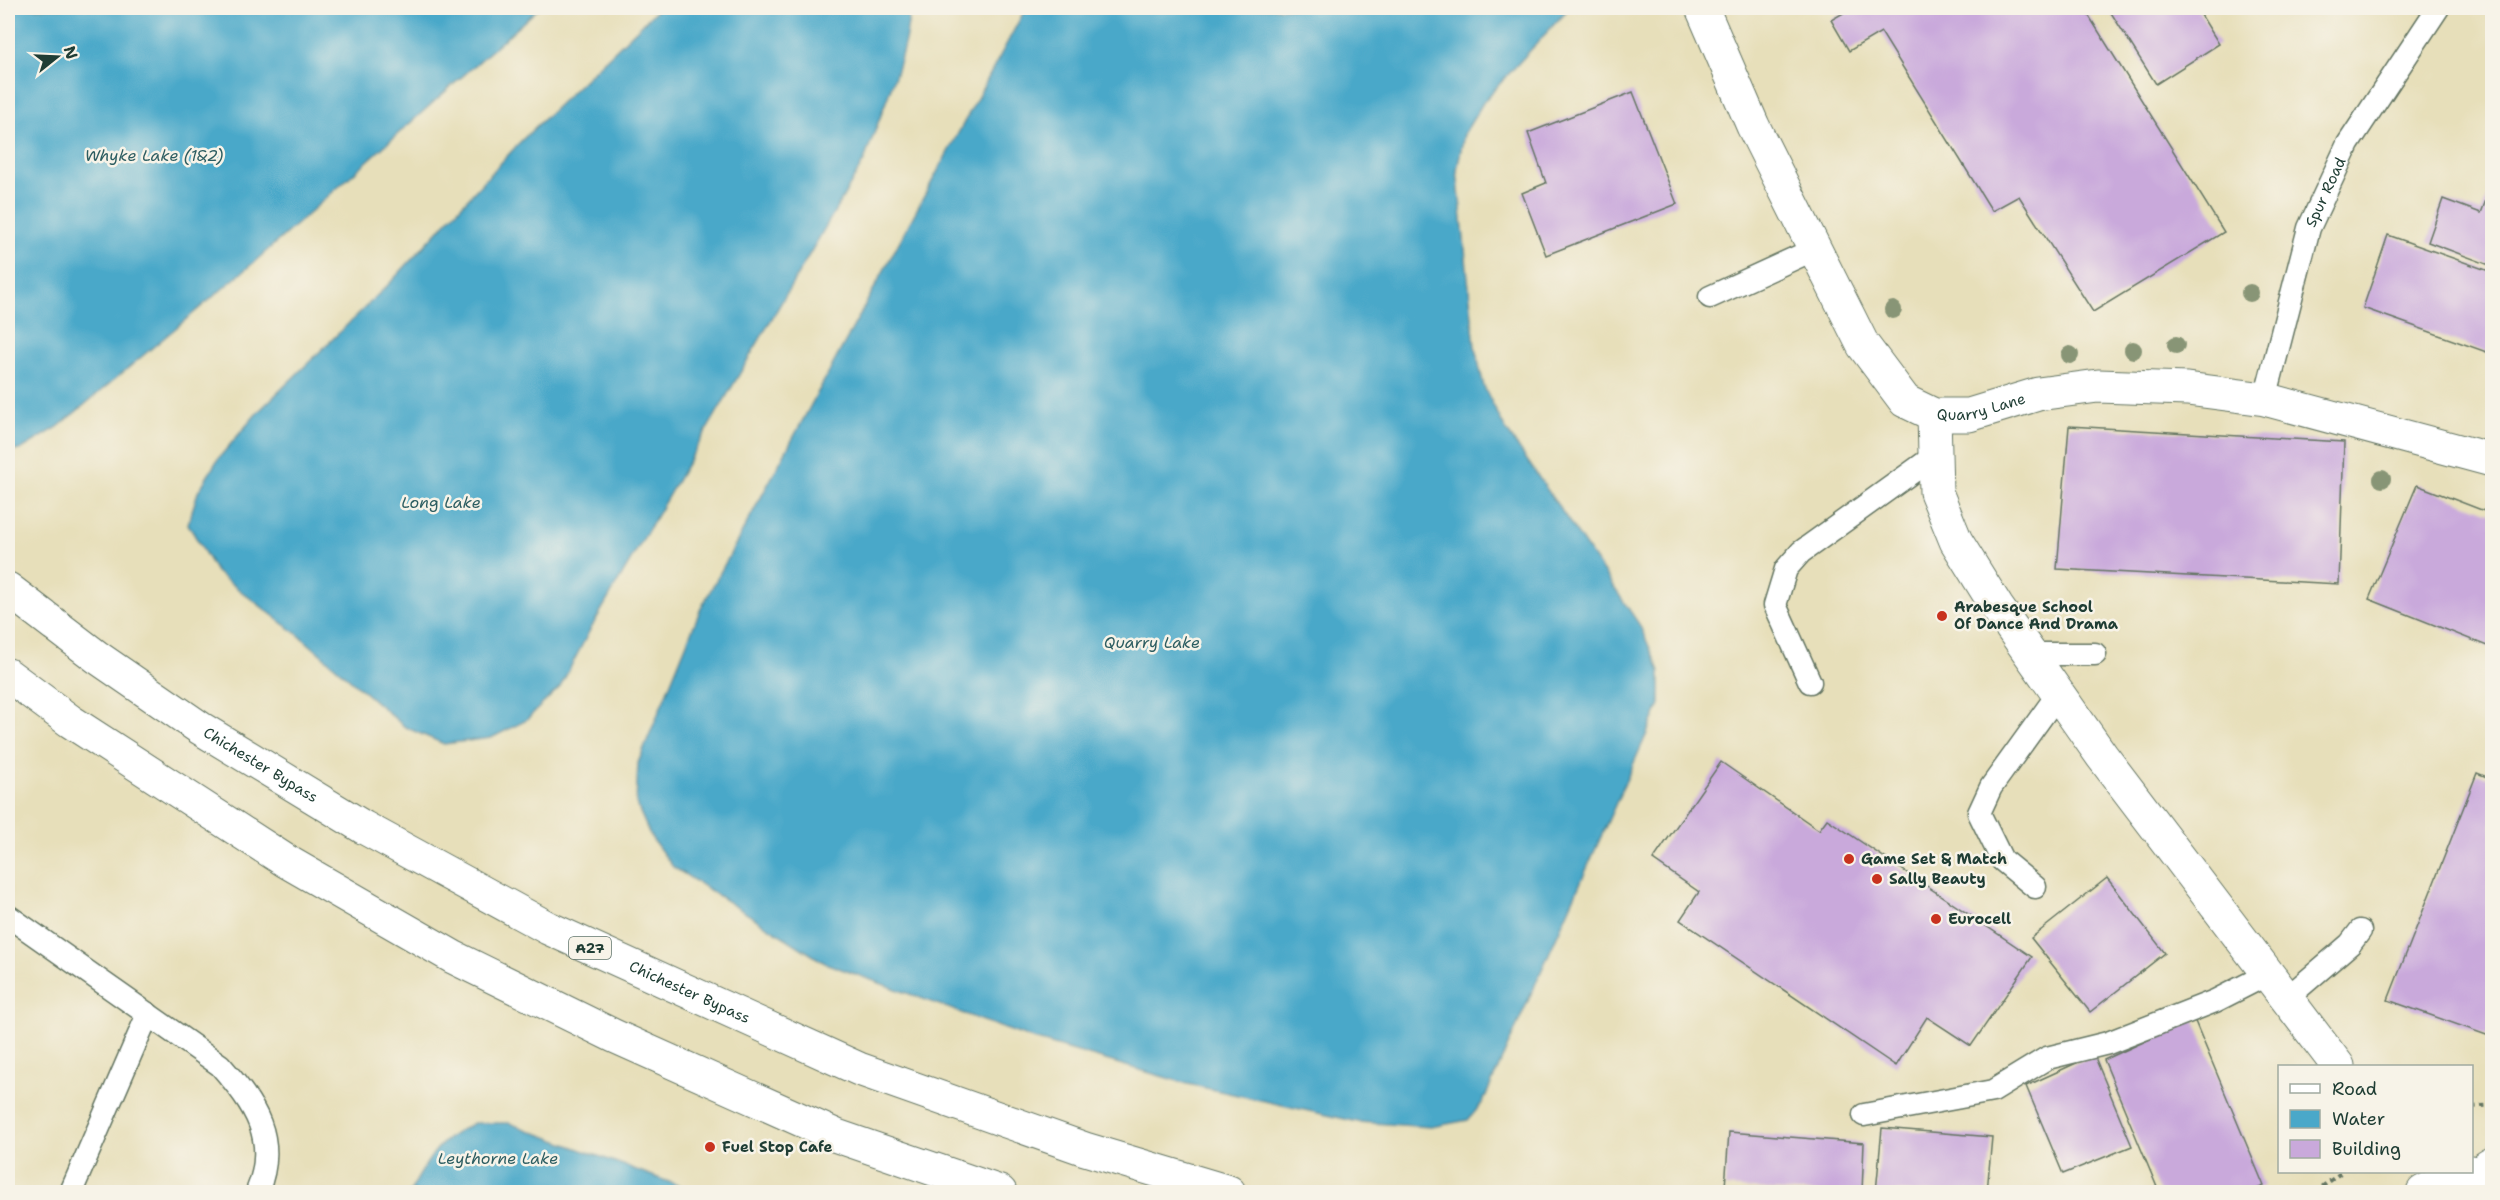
<svg xmlns="http://www.w3.org/2000/svg" width="2500" height="1200" font-family="'Shantell Sans',sans-serif">
<rect width="100%" height="100%" fill="#f7f3e8"/>
<filter id="ink" filterUnits="userSpaceOnUse"><feTurbulence type="fractalNoise" baseFrequency=".0167" numOctaves="2"/><feDisplacementMap in="SourceGraphic" scale="12" xChannelSelector="R" yChannelSelector="G"/><feConvolveMatrix kernelMatrix="1 2 1 2 8 2 1 2 1" color-interpolation-filters="sRGB"/></filter>
<filter id="wash" filterUnits="userSpaceOnUse"><feTurbulence type="fractalNoise" baseFrequency=".008" numOctaves="4" result="noise"/><feDisplacementMap in="SourceGraphic" scale="24" xChannelSelector="R" yChannelSelector="G"/><feGaussianBlur stdDeviation="1.35" result="paint"/><feColorMatrix in="noise" values="0 0 0 0 0 0 0 0 0 0 0 0 0 0 0 0 0 1.4 0 .05"/><feComposite in="paint" operator="in"/></filter>
<g filter="url(#wash)">
<rect width="100%" height="100%" fill="#e7dfba"/>
<g fill="#4aa8c9" stroke="#34727e" stroke-width="1.5">
<polygon points="8,8 539,8 252,264 58,427 20,450 8,450"/>
<path d="M659,8h250c0,44 -30,109 -45,153l-273,467 -31,59 -35,34 -34,17 -47,6 -39,-17 -104,-90 -85,-65 -28,-48 10,-32 20,-33 39,-46 133,-130 132,-143z"/>
<polygon points="1026,8 1569,8 1484,101 1464,134 1457,170 1475,347 1484,387 1505,428 1639,624 1660,671 1660,704 1483,1102 1468,1120 1431,1127 1358,1122 1188,1084 1030,1038 825,963 673,867 651,837 636,803 638,763 701,608"/>
<path d="M474,1123h35l187,69h-286c20,-35 25,-50 64,-69z"/>
</g>
<g id="blocks">
<g fill="#c9a9db">
<polygon points="1852,8 2084,8 2224,232 2093,312 2019,196 1992,211 1881,32 1849,51 1831,20"/>
<polygon points="2108,8 2202,8 2198,10 2219,44 2156,84"/>
<polygon points="1633,92 1677,204 1546,255 1522,193 1546,183 1528,133"/>
<polygon points="2490,190 2492,191 2492,266 2428,242 2443,199 2481,213"/>
<polygon points="2388,235 2492,272 2492,354 2363,308"/>
<polygon points="2069,426 2344,442 2339,584 2057,569"/>
<polygon points="2417,485 2492,514 2492,648 2369,599"/>
<polygon points="1721,762 1819,830 1827,819 2032,957 1971,1046 1927,1017 1896,1066 1680,920 1699,892 1653,860"/>
<polygon points="2477,773 2492,779 2492,1037 2388,1000"/>
<polygon points="2107,878 2165,953 2090,1012 2031,938"/>
<polygon points="2194,1019 2264,1186 2249,1192 2159,1192 2104,1060"/>
<polygon points="2094,1055 2132,1146 2063,1174 2026,1086"/>
<polygon points="1882,1128 1992,1137 1987,1192 1876,1192"/>
<polygon points="1729,1132 1864,1143 1862,1192 1797,1192 1725,1187"/>
</g>
</g>
</g>
<g filter="url(#ink)">
<use href="#blocks" fill-opacity="0" stroke="#657663" stroke-width="1.5"/>
<g fill="none" stroke-linecap="round" stroke-linejoin="round">
<g stroke="#657663" stroke-width="25">
<g id="lane">
<polyline points="1710,297 1815,249"/>
<path id="s1" d="M2265,399l44,-171 39,-84 90,-136"/>
<polyline points="2030,654 2095,654"/>
<polyline points="1810,682 1775,605 1786,569 1801,552 1933,457"/>
<polyline points="2035,887 2002,860 1979,813 1991,787 2058,694"/>
<path d="M8,916l212,149c35,40 59,74 37,127"/>
<polyline points="2287,998 2350,944 2360,931"/>
<polyline points="1864,1115 1993,1091 2047,1058 2108,1043 2215,1001 2268,974"/>
<polyline points="71,1192 148,1014"/>
</g>
</g>
<g stroke="#657663" stroke-width="35">
<g id="street">
<path id="s2" d="M1702,8l51,118 110,219 42,56 29,14h35l69,-21 60,-8 89,3 78,10 227,61"/>
<polyline points="1934,415 1936,492 1956,541 1997,607 2102,756 2338,1066"/>
</g>
</g>
<g stroke="#657663" stroke-width="35">
<polyline id="primary" points="2487,1167 2492,1164"/>
</g>
<g stroke="#657663" stroke-width="35">
<g id="highway">
<path id="s3" d="M8,589l89,68 103,71 163,99 185,101 311,141 226,80 144,43"/>
<polyline points="8,675 70,721 286,861 453,957 614,1036 837,1136 1000,1192"/>
<polyline points="2423,1192 2454,1176 2471,1172"/>
</g>
</g>
<g stroke="#657663" stroke-width="4" stroke-dasharray="4.5 4.5" stroke-linecap="butt">
<polyline points="2472,1107 2492,1105"/>
<polyline points="2315,1192 2342,1172"/>
</g>
<use href="#lane" stroke="#fff" stroke-width="22"/>
<use href="#street" stroke="#fff" stroke-width="33"/>
<use href="#primary" stroke="#fff" stroke-width="33"/>
<use href="#highway" stroke="#fff" stroke-width="33"/>
</g>
<g fill="#889576">
<circle cx="2250" cy="293" r="9"/>
<circle cx="1893" cy="310" r="9"/>
<circle cx="2176" cy="345" r="9"/>
<circle cx="2133" cy="350" r="9"/>
<circle cx="2070" cy="355" r="9"/>
<circle cx="2382" cy="479" r="9"/>
</g>
</g>
<g fill="#c8321e" stroke="#f7f3e8" stroke-width="2">
<circle cx="1942" cy="616" r="6"/>
<circle cx="1849" cy="859" r="6"/>
<circle cx="1877" cy="879" r="6"/>
<circle cx="1936" cy="919" r="6"/>
<circle cx="710" cy="1147" r="6"/>
</g>
<g text-anchor="middle" dominant-baseline="central" stroke-width="5" stroke-linejoin="round" paint-order="stroke">
<rect fill="#f7f3e8" stroke="#60746a" stroke-width="1.5" x="569" y="937" width="42" height="22" rx="4.5"/>
<g font-size="14" font-weight="bold" fill="#1f3d34">
<text x="590" y="948">A27</text>
</g>
<g font-size="15" fill="#1f3d34" stroke="#f7f3e8">
<text stroke="none"><textPath href="#s1" startOffset="216">Spur Road</textPath></text>
<text stroke="none"><textPath href="#s2" startOffset="524">Quarry Lane</textPath></text>
<text stroke="none"><textPath href="#s3" startOffset="308">Chichester Bypass</textPath></text>
<text stroke="none"><textPath href="#s3" startOffset="794">Chichester Bypass</textPath></text>
</g>
<g font-size="15" font-weight="bold" fill="#1f3d34" stroke="#f7f3e8" text-anchor="start">
<text x="1954" y="607">Arabesque School<tspan x="1954" dy="17">Of Dance And Drama</tspan></text>
<text x="1861" y="859">Game Set &amp; Match</text>
<text x="1889" y="879">Sally Beauty</text>
<text x="1948" y="919">Eurocell</text>
<text x="722" y="1147">Fuel Stop Cafe</text>
</g>
<g font-size="16" font-style="italic" fill="#2c5d61" stroke="#f7f3e8">
<text x="154" y="155">Whyke Lake (1&amp;2)</text>
<text x="441" y="502">Long Lake</text>
<text x="1152" y="642">Quarry Lake</text>
<text x="498" y="1158">Leythorne Lake</text>
</g>
</g>
<rect width="2500" height="1200" fill="none" stroke="#f7f3e8" stroke-width="30"/>
<rect x="2278" y="1065" width="195" height="108" fill="#f7f3e8" stroke="#a1aaa0" stroke-width="1.5"/>
<rect x="2290" y="1084" width="30" height="9" fill="#ffffff" stroke="#a1aaa0" stroke-width="1.5"/>
<text x="2332" y="1095" font-size="18" fill="#1f3d34">Road</text>
<rect x="2290" y="1110" width="30" height="18" fill="#4aa8c9" stroke="#a1aaa0" stroke-width="1.5"/>
<text x="2332" y="1125" font-size="18" fill="#1f3d34">Water</text>
<rect x="2290" y="1140" width="30" height="18" fill="#c9a9db" stroke="#a1aaa0" stroke-width="1.5"/>
<text x="2332" y="1155" font-size="18" fill="#1f3d34">Building</text>
<g transform="translate(57 57) rotate(72)" stroke="#f7f3e8" stroke-width="4.5" paint-order="stroke">
<path d="M0-4.5L10 22L0 15L-10 22Z" fill="#1f3d34"/>
<text y="-9" font-size="16" font-weight="bold" text-anchor="middle" fill="#1f3d34">N</text>
</g>
</svg>
